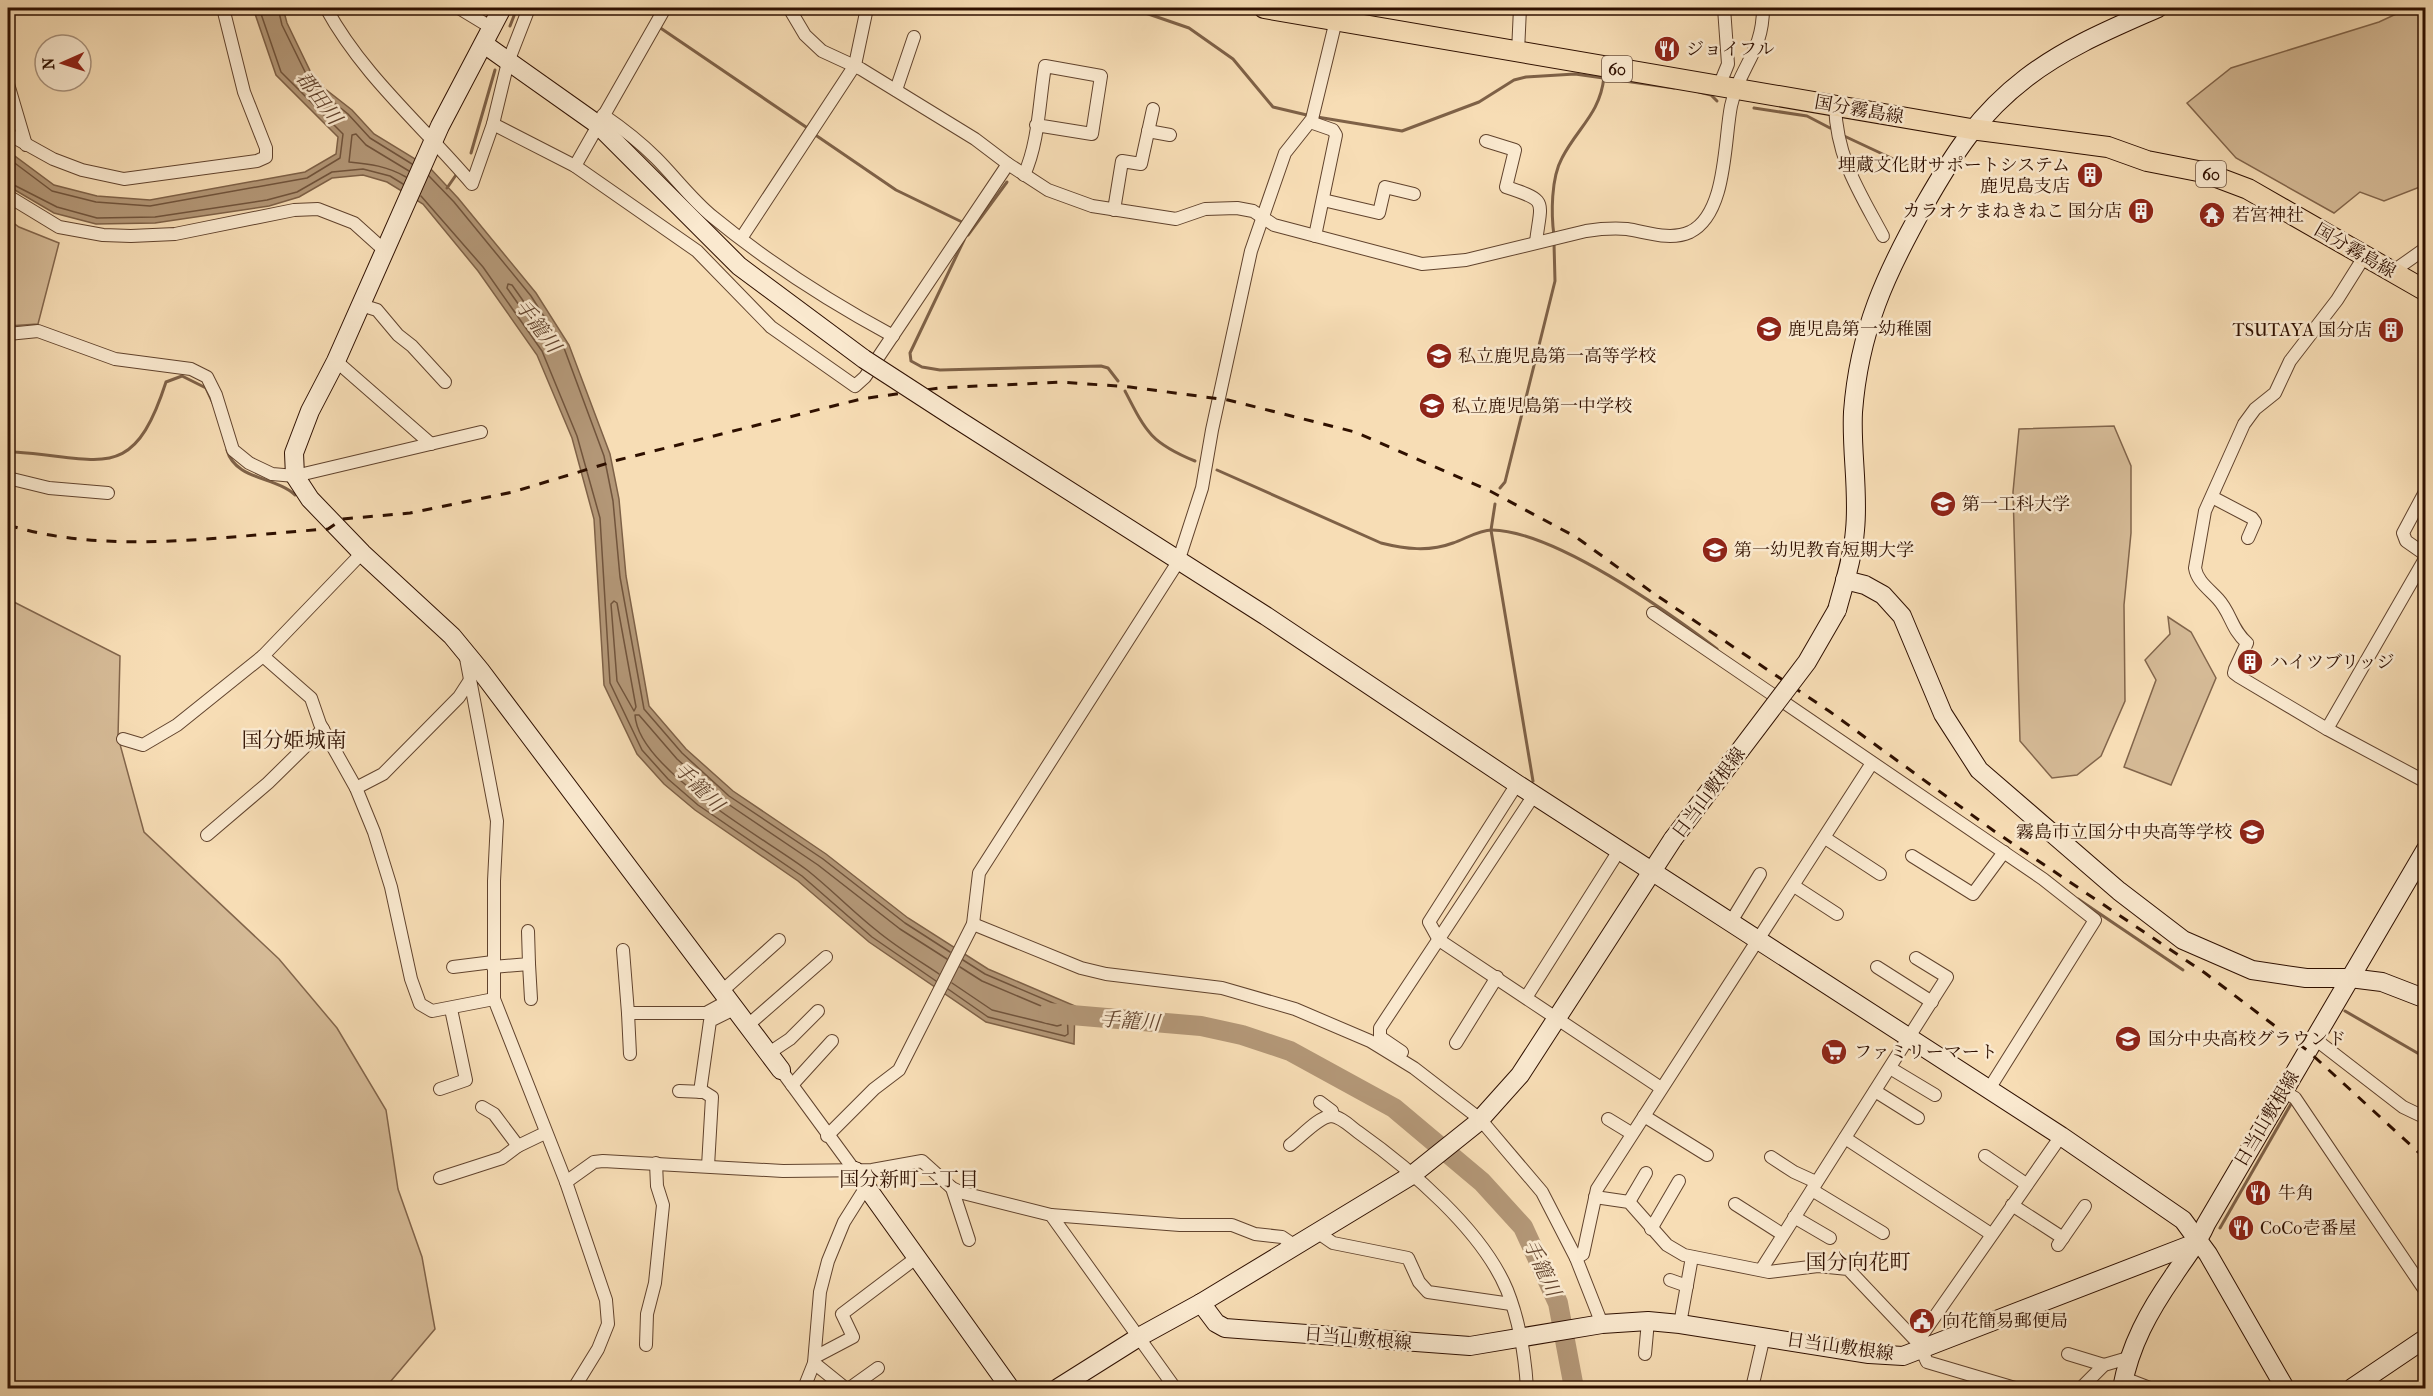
<svg xmlns="http://www.w3.org/2000/svg" width="2433" height="1396" font-family="'IM FELL French Canon','Noto Serif JP',serif">
<rect width="100%" height="100%" fill="#f7ddb5"/>
<filter id="stains"><feTurbulence type="fractalNoise" baseFrequency=".00333" numOctaves="4"/><feColorMatrix values="0 0 0 0 .2 0 0 0 0 .09 0 0 0 0 .02 0 0 0 .5 -.17"/></filter>
<radialGradient id="worn" r=".72"><stop offset=".6" stop-color="#630" stop-opacity="0"/><stop offset="1" stop-color="#630" stop-opacity=".3"/></radialGradient>
<g fill="#d5ba96" stroke="#82654b" stroke-width="1.5">
<polygon points="2409,8 2426,8 2425,185 2384,201 2360,192 2334,213 2236,158 2187,103 2231,68 2379,22"/>
<polygon points="8,219 19,227 59,243 38,324 8,326"/>
<polygon points="2114,426 2131,466 2131,533 2124,605 2125,701 2101,756 2077,775 2052,778 2020,741 2013,492 2019,429"/>
<polygon points="8,599 120,656 118,737 144,832 279,959 337,1028 386,1110 398,1189 422,1257 435,1329 385,1388 8,1388"/>
<polygon points="2168,617 2191,632 2216,678 2171,785 2124,767 2156,680 2145,660 2170,634"/>
</g>
<polygon fill="#b39777" stroke="#7e6147" stroke-width="1.5" points="253,8 283,8 287,23 315,81 352,110 374,134 430,168 458,198 536,293 569,345 610,454 619,499 626,576 649,706 686,749 733,791 826,854 908,918 988,969 1075,1006 1074,1044 986,1022 869,942 798,881 695,810 664,784 637,754 604,685 594,519 572,438 537,355 478,271 423,204 387,182 363,175 332,178 299,197 269,206 155,223 96,224 54,213 8,186 8,151 54,185 97,196 150,200 305,172 336,154 338,137 276,75"/>
<g fill="none" stroke-linecap="round" stroke-linejoin="round">
<g stroke="#71543c" stroke-width="1.5">
<polyline points="278,8 282,25 311,84 348,114 370,138 412,164"/>
<polyline points="8,158 52,191 96,202 150,206 307,178 340,158 343,134 281,72 259,8"/>
<polyline points="429,176 454,202 531,296 564,348 604,456 613,501 620,577 644,709 682,753 729,796 823,859 905,923 950,952"/>
<path d="M406,177c-19,-11 -36,-13 -57,-15l3,-27 4,-1 10,11 43,26"/>
<polyline points="8,182 57,207 97,218 155,217 267,200 297,192 332,172 363,169 390,176 403,184"/>
<polyline points="421,196 483,267 542,351 577,436 600,518 610,683 642,750 668,779 698,805 802,876 872,937 936,981"/>
<polygon points="508,284 512,285 543,329 542,332 538,332 507,288"/>
<polygon points="614,601 617,603 636,707 634,711 617,681 611,604"/>
<path d="M939,974c-21,-14 -44,-28 -63,-44 -24,-19 -45,-41 -69,-60 -42,-32 -169,-100 -172,-155h4l38,44 48,43 93,63 82,64 47,30"/>
<polyline points="952,983 992,1010 1057,1026 1061,1025 1060,1014 982,981 960,967"/>
<polyline points="948,989 988,1017 1065,1036 1068,1034 1067,1009 985,974 963,960"/>
</g>
<g stroke="#7e6147" stroke-width="3">
<polyline points="1131,8 1189,28 1233,59 1273,107 1311,116"/>
<polyline points="510,26 517,8"/>
<polyline points="659,27 806,127"/>
<polyline points="1699,92 1711,95 1717,101"/>
<polyline points="1754,108 1807,116 1830,128"/>
<polyline points="1317,117 1402,131 1479,102 1514,80 1526,77 1575,74 1674,88"/>
<polyline points="814,134 896,190 962,222"/>
<polyline points="1842,135 1921,172"/>
<polyline points="471,153 495,70"/>
<polyline points="447,188 456,175"/>
<polyline points="968,235 1007,182"/>
<path d="M1554,236c-3,-22 -3,-58 8,-78 16,-31 38,-44 42,-81"/>
<polyline points="964,240 910,353 911,361 922,367 940,370 1101,366 1108,368 1118,381"/>
<path d="M1125,391c21,41 26,52 70,70"/>
<path d="M8,447l7,5c88,6 118,32 151,-70l16,-6 24,12 7,15"/>
<path d="M227,450c8,30 50,27 68,45"/>
<path d="M1217,470l164,73c24,6 48,9 72,0 12,-4 26,-13 39,-13 62,1 175,81 225,119"/>
<polyline points="1500,488 1505,482 1555,281 1554,243"/>
<polyline points="1495,504 1491,530 1533,781"/>
<polyline points="2078,899 2183,970"/>
<polyline points="2345,1011 2426,1058"/>
<polyline points="2220,1228 2291,1104"/>
</g>
<polyline stroke="#b39777" stroke-width="20" points="1048,1013 1201,1026 1242,1035 1290,1051 1394,1108 1482,1182 1523,1227 1558,1303 1574,1388"/>
<g stroke="#61432d" stroke-width="14">
<g id="street">
<path d="M326,8c37,68 96,117 146,176l21,-60 15,-62 21,-54"/>
<polyline points="459,8 492,28"/>
<path d="M789,8l16,27 17,16 39,18 114,70 33,25 40,26 44,16 84,13 29,-10 32,-1 16,3 21,14 148,39 44,-4 120,-29c13,-2 27,-3 41,-2 20,3 43,12 63,3 37,-18 34,-91 41,-126 9,-41 32,-53 32,-98"/>
<polyline points="1518,52 1520,8"/>
<polyline points="8,84 26,145"/>
<polyline points="1719,86 1728,64 1724,8"/>
<polyline points="896,90 914,37"/>
<path d="M1835,106c2,53 24,85 48,130"/>
<path d="M603,115c19,13 37,27 53,43 19,19 36,42 57,59 56,46 117,85 180,119"/>
<polyline points="1310,122 1333,130 1336,135 1315,236"/>
<polyline points="493,124 575,166 697,251 771,327 855,386 865,377 1008,164"/>
<polyline points="1148,131 1170,135"/>
<polyline points="8,134 53,159 82,170 124,179 257,161 266,157 266,148 244,92 223,8"/>
<path d="M1486,141l29,9 -9,37c43,14 35,13 30,55"/>
<polyline points="575,166 665,8"/>
<path d="M1024,175c15,-33 15,-73 21,-109l56,10 -9,58 -56,-9"/>
<polyline points="8,196 59,227 103,235 131,236 175,234 294,210 318,209 354,223 384,250"/>
<polyline points="1323,200 1379,213 1385,187 1414,194"/>
<polyline points="1114,210 1122,161 1141,164 1153,109"/>
<polyline points="742,237 855,65 867,8"/>
<path d="M2364,257l-27,43 -47,61 -15,32 -20,16 -11,15 -39,87 -10,57c2,13 14,21 23,31 13,14 13,30 29,44l-12,26 -1,4 4,3 89,53 99,53"/>
<polyline points="2392,272 2426,248"/>
<polyline points="361,305 377,310 398,335 412,346 445,382"/>
<polyline points="8,334 38,331 115,359 191,369 207,377 216,395 233,450 249,463 272,474 295,476 481,432"/>
<polyline points="336,361 431,444"/>
<polyline points="8,478 49,488 108,493"/>
<polyline points="2426,490 2403,533 2406,541 2426,555"/>
<polyline points="2212,497 2252,518 2255,522 2248,538"/>
<polyline points="362,553 263,656 311,698 320,724 356,788 374,832 391,887 411,979 420,1004 432,1011 494,999"/>
<polyline points="1653,613 2043,879 2095,920 1989,1089"/>
<polyline points="465,653 497,821 494,881 494,999 566,1182 606,1300 608,1324 598,1349 574,1388"/>
<polyline points="2327,729 2426,557"/>
<polyline points="123,739 143,745 177,725 263,656"/>
<polyline points="1517,784 1429,922 1439,940 1661,1088"/>
<polyline points="356,788 383,774 459,697 470,680"/>
<polyline points="207,835 268,783 323,729"/>
<polyline points="1825,838 1880,874"/>
<polyline points="1912,856 1973,894 2004,852"/>
<polyline points="1794,886 1837,914"/>
<polyline points="1732,920 1760,874"/>
<polyline points="973,924 1081,968 1106,974 1222,988 1295,1009 1370,1041 1414,1068 1480,1119 1542,1192 1576,1258 1602,1324"/>
<polyline points="623,950 628,1013"/>
<polyline points="529,964 531,999"/>
<polyline points="453,967 493,962"/>
<polyline points="493,967 529,964 528,931"/>
<polyline points="1877,967 1932,1002"/>
<polyline points="721,992 779,940"/>
<polyline points="1527,996 1620,849"/>
<polyline points="747,1026 826,957"/>
<polyline points="2315,1039 2403,1107 2426,1118"/>
<polyline points="1456,1043 1497,977"/>
<polyline points="1402,1052 1380,1037 1380,1028 1534,795"/>
<polyline points="769,1053 790,1039 818,1011"/>
<polyline points="630,1054 628,1013 706,1013 728,1001"/>
<polyline points="1890,1068 1935,1095"/>
<polyline points="781,1070 855,1171"/>
<polyline points="792,1085 832,1041"/>
<polyline points="440,1089 466,1080 451,1009"/>
<polyline points="679,1091 704,1092 712,1097 708,1166"/>
<polyline points="1875,1091 1918,1118"/>
<polyline points="2283,1091 2295,1098 2426,1292"/>
<polyline points="700,1092 710,1021 734,1009"/>
<polyline points="1320,1102 1332,1111 1333,1116"/>
<polyline points="482,1107 494,1114 518,1146 545,1133"/>
<polyline points="1644,1116 1707,1155"/>
<polyline points="1608,1119 1631,1133"/>
<polyline points="827,1136 874,1089 899,1070 973,924 979,873 1178,562 1202,488 1212,430 1251,251 1285,153 1312,119 1339,8"/>
<polyline points="1845,1138 1991,1234"/>
<path d="M1290,1145c11,-8 28,-28 41,-29 9,0 20,11 27,16 52,37 124,98 149,158 12,30 18,66 20,98"/>
<polyline points="1985,1156 2026,1184"/>
<polyline points="1771,1157 1794,1172 1816,1182"/>
<polyline points="440,1178 502,1158 518,1146"/>
<polyline points="566,1182 594,1162 603,1161 783,1171 872,1170 922,1161 952,1188 963,1193 1051,1215 1175,1388"/>
<polyline points="952,1188 969,1240"/>
<polyline points="1812,1190 1883,1233"/>
<polyline points="1595,1197 1629,1202 1667,1245 1684,1255 1769,1272 1818,1266 1848,1269 1919,1344 1927,1362 2015,1388"/>
<polyline points="1629,1202 1646,1173"/>
<polyline points="1735,1204 1782,1234"/>
<polyline points="2012,1205 2063,1238"/>
<polyline points="1051,1215 1180,1225 1232,1225 1255,1234 1282,1237 1294,1245"/>
<polyline points="1794,1217 1830,1238"/>
<polyline points="1651,1229 1679,1181"/>
<polyline points="1317,1232 1333,1243 1408,1258 1419,1282 1428,1292 1511,1304"/>
<polyline points="2058,1245 2085,1206"/>
<polyline points="1576,1258 1583,1254 1597,1189 1872,763"/>
<polyline points="1761,1270 1947,977 1916,958"/>
<polyline points="1670,1280 1687,1286"/>
<polyline points="1680,1324 1692,1257"/>
<polyline points="646,1345 647,1314 655,1283 663,1205 657,1186 656,1163"/>
<polyline points="1920,1349 1922,1335 2061,1136"/>
<polyline points="1645,1354 1648,1321"/>
<polyline points="2068,1354 2104,1365"/>
<polyline points="815,1357 853,1337 842,1314 916,1258"/>
<polyline points="814,1363 845,1388"/>
<polyline points="2124,1378 2150,1388"/>
<polyline points="804,1388 814,1363 820,1292 828,1261 844,1222 866,1187"/>
<polyline points="850,1388 878,1368"/>
<polyline points="1752,1388 1764,1336"/>
<polyline points="2081,1388 2104,1365 2128,1358"/>
</g>
</g>
<g stroke="#2f1000" stroke-width="20">
<g id="secondary">
<polyline points="502,8 440,126 336,361 310,411 294,453 295,476 310,499 362,553 452,636 480,670 781,1070"/>
<polyline points="484,44 597,124 739,266 864,359"/>
<polyline points="955,418 1266,616 1517,784 2061,1136 2183,1220 2208,1254 2285,1388"/>
<polyline points="1845,580 1865,585 1883,595 1902,616 1943,714 1979,770 2119,891 2183,940 2252,970 2306,978 2350,978 2382,982 2426,999"/>
<path d="M1837,610c7,-26 16,-53 18,-80 4,-39 -4,-79 -2,-118 6,-81 33,-139 72,-208 29,-51 54,-90 101,-126 40,-31 87,-50 132,-70"/>
<polyline points="855,1171 1010,1388"/>
<polyline points="1201,1303 1216,1323 1225,1328 1470,1346 1602,1324 1648,1321 1680,1324 1869,1354 1903,1356 2198,1242"/>
<polyline points="1058,1388 1139,1337 1201,1303 1412,1175 1477,1123 1520,1075 1673,839"/>
<path d="M2122,1388c8,-43 27,-77 52,-113 11,-17 24,-32 32,-51l220,-375"/>
<polyline points="2352,1388 2426,1338"/>
</g>
</g>
<g stroke="#2f1000" stroke-width="22">
<polyline id="primary" points="1264,8 1971,129 2108,147 2147,161 2203,172 2248,189 2426,291"/>
</g>
<use href="#street" stroke="#fae9cf" stroke-width="12"/>
<use href="#secondary" stroke="#fae9cf" stroke-width="18"/>
<use href="#primary" stroke="#f7ddb5" stroke-width="20"/>
<path stroke="#2f1000" stroke-width="3" stroke-dasharray="10 10" stroke-linecap="butt" d="M8,525c101,31 216,11 320,4l15,-10 67,-6 103,-21 105,-32 243,-61 78,-11 122,-6 69,5 98,13 127,32 135,59 86,46 77,56 176,118 165,120 211,142 103,78 118,108"/>
<g stroke="#2f1000" stroke-width="20" stroke-linecap="butt">
<g id="secondary-bridge">
<polyline points="864,359 955,418"/>
<polyline points="1673,839 1807,662 1837,610"/>
</g>
</g>
<use href="#secondary-bridge" stroke="#fae9cf" stroke-width="18"/>
</g>
<defs>
<g id="restaurant-disc" transform="scale(1.35)"><circle r="9.5" fill="#8f2418" stroke="#fae9cf"/><path d="M-5-6h1v4h1v-4h1v4h1v-4h1v5L-1.5 .5V6h-2V.5L-5-1ZM5-6V6H3V1.5H1.5Q1.5-4 5-6Z" fill="#fff"/></g>
<g id="building-disc" transform="scale(1.35)"><circle r="9.5" fill="#8f2418" stroke="#fae9cf"/><path d="M-4-6H4V6H1V3H-1V6H-4ZM-2.5-4.3h1.7v1.8h-1.7ZM.8-4.3h1.7v1.8H.8ZM-2.5-1h1.7V.8h-1.7ZM.8-1h1.7V.8H.8Z" fill="#fff"/></g>
<g id="temple-disc" transform="scale(1.35)"><circle r="9.5" fill="#8f2418" stroke="#fae9cf"/><path d="M0-6L5-2H3V0L6.5 2.5H4V6H1.5V3h-3V6H-4V2.5H-6.5L-3 0V-2H-5Z" fill="#fff"/></g>
<g id="school-disc" transform="scale(1.35)"><circle r="9.5" fill="#8f2418" stroke="#fae9cf"/><path d="M0-5L7-2L0 1L-7-2ZM-4 1L0 2.5L4 1V4Q0 6-4 4Z" fill="#fff"/></g>
<g id="university-disc" transform="scale(1.35)"><circle r="9.5" fill="#8f2418" stroke="#fae9cf"/><path d="M0-5L7-2L0 1L-7-2ZM-4 1L0 2.5L4 1V4Q0 6-4 4Z" fill="#fff"/></g>
<g id="supermarket-disc" transform="scale(1.35)"><circle r="9.5" fill="#8f2418" stroke="#fae9cf"/><path d="M-6-5.5h2.5l.6 2H6L4.5 2H-2.5L-4.4-4H-6ZM-1.5 3.2a1.3 1.3 0 1 0 .1 0ZM3 3.2a1.3 1.3 0 1 0 .1 0Z" fill="#fff"/></g>
<g id="civic-disc" transform="scale(1.35)"><circle r="9.5" fill="#8f2418" stroke="#fae9cf"/><path d="M-.6-6.5H3V-4.5H.6V-3L4-1V1h2V6H-6V1h2V-1L-.6-3ZM-1.2 2.5V6h2.4V2.5Z" fill="#fff"/></g>
</defs>
<g fill-rule="evenodd">
<use href="#restaurant-disc" x="1667" y="49"/>
<use href="#building-disc" x="2090" y="175"/>
<use href="#building-disc" x="2141" y="211"/>
<use href="#temple-disc" x="2212" y="215"/>
<use href="#school-disc" x="1769" y="329"/>
<use href="#building-disc" x="2391" y="330"/>
<use href="#school-disc" x="1439" y="356"/>
<use href="#school-disc" x="1432" y="406"/>
<use href="#university-disc" x="1943" y="504"/>
<use href="#university-disc" x="1715" y="550"/>
<use href="#building-disc" x="2250" y="662"/>
<use href="#school-disc" x="2252" y="832"/>
<use href="#school-disc" x="2128" y="1039"/>
<use href="#supermarket-disc" x="1834" y="1052"/>
<use href="#restaurant-disc" x="2258" y="1193"/>
<use href="#restaurant-disc" x="2241" y="1228"/>
<use href="#civic-disc" x="1922" y="1321"/>
</g>
<g text-anchor="middle" dominant-baseline="central" stroke-width="5" stroke-linejoin="round" paint-order="stroke">
<g fill="#fae9cf" stroke="#6c513e" stroke-width="1.5">
<rect x="1602" y="56" width="30" height="26" rx="4.5"/>
<rect x="2196" y="161" width="30" height="26" rx="4.5"/>
</g>
<g font-size="16" font-weight="bold" fill="#2f1000">
<text x="1617" y="69">60</text>
<text x="2211" y="174">60</text>
</g>
<g font-size="18" fill="#2f1000" stroke="#fae9cf" text-anchor="start">
<text x="1686" y="49">ジョイフル</text>
<text x="2070" y="165" text-anchor="end">埋蔵文化財サポートシステム<tspan x="2070" dy="21">鹿児島支店</tspan></text>
<text x="2122" y="211" text-anchor="end">カラオケまねきねこ 国分店</text>
<text x="2232" y="215">若宮神社</text>
<text x="1788" y="329">鹿児島第一幼稚園</text>
<text x="2372" y="330" text-anchor="end">TSUTAYA 国分店</text>
<text x="1458" y="356">私立鹿児島第一高等学校</text>
<text x="1452" y="406">私立鹿児島第一中学校</text>
<text x="1962" y="504">第一工科大学</text>
<text x="1734" y="550">第一幼児教育短期大学</text>
<text x="2270" y="662">ハイツブリッジ</text>
<text x="2232" y="832" text-anchor="end">霧島市立国分中央高等学校</text>
<text x="2148" y="1039">国分中央高校グラウンド</text>
<text x="1854" y="1052">ファミリーマート</text>
<text x="2278" y="1193">牛角</text>
<text x="2260" y="1228">CoCo壱番屋</text>
<text x="1942" y="1321">向花簡易郵便局</text>
</g>
<g font-size="18" fill="#2f1000" stroke="#fae9cf">
<text transform="translate(1859 110) rotate(10)">国分霧島線</text>
<text transform="translate(2355 251) rotate(30)">国分霧島線</text>
<text transform="translate(1709 793) rotate(-53)">日当山敷根線</text>
<text transform="translate(2267 1119) rotate(-59)">日当山敷根線</text>
<text transform="translate(1358 1339) rotate(5)">日当山敷根線</text>
<text transform="translate(1840 1347) rotate(8)">日当山敷根線</text>
</g>
<g font-size="20" font-style="italic" fill="#644630" stroke="#fae9cf">
<text transform="translate(319 98) rotate(53)">郡田川</text>
<text transform="translate(538 326) rotate(53)">手籠川</text>
<text transform="translate(699 787) rotate(45)">手籠川</text>
<text transform="translate(1130 1021) rotate(4)">手籠川</text>
<text transform="translate(1542 1268) rotate(65)">手籠川</text>
</g>
<g font-size="20" fill="#2f1000" stroke="#fae9cf">
<text x="909" y="1179">国分新町二丁目</text>
</g>
<g font-size="21" fill="#2f1000" stroke="#fae9cf">
<text x="294" y="740">国分姫城南</text>
<text x="1858" y="1262">国分向花町</text>
</g>
</g>
<rect width="2433" height="1396" fill="none" stroke="#f7ddb5" stroke-width="30"/>
<rect x="9" y="9" width="2415" height="1378" fill="none" stroke="#2f1000" stroke-width="3"/>
<rect x="15" y="15" width="2403" height="1366" fill="none" stroke="#2f1000" stroke-width="1.5"/>
<g transform="translate(63 63) rotate(267)"><circle r="28" fill="#fae9cf" stroke="#a9927c" stroke-width="1.5"/>
<path d="M0-4.5L10 22L0 15L-10 22Z" fill="#8f2418"/>
<text y="-9" font-size="16" font-weight="bold" text-anchor="middle" fill="#2f1000">N</text>
</g>
<rect width="100%" height="100%" filter="url(#stains)"/>
<rect width="100%" height="100%" fill="url(#worn)"/>
</svg>
